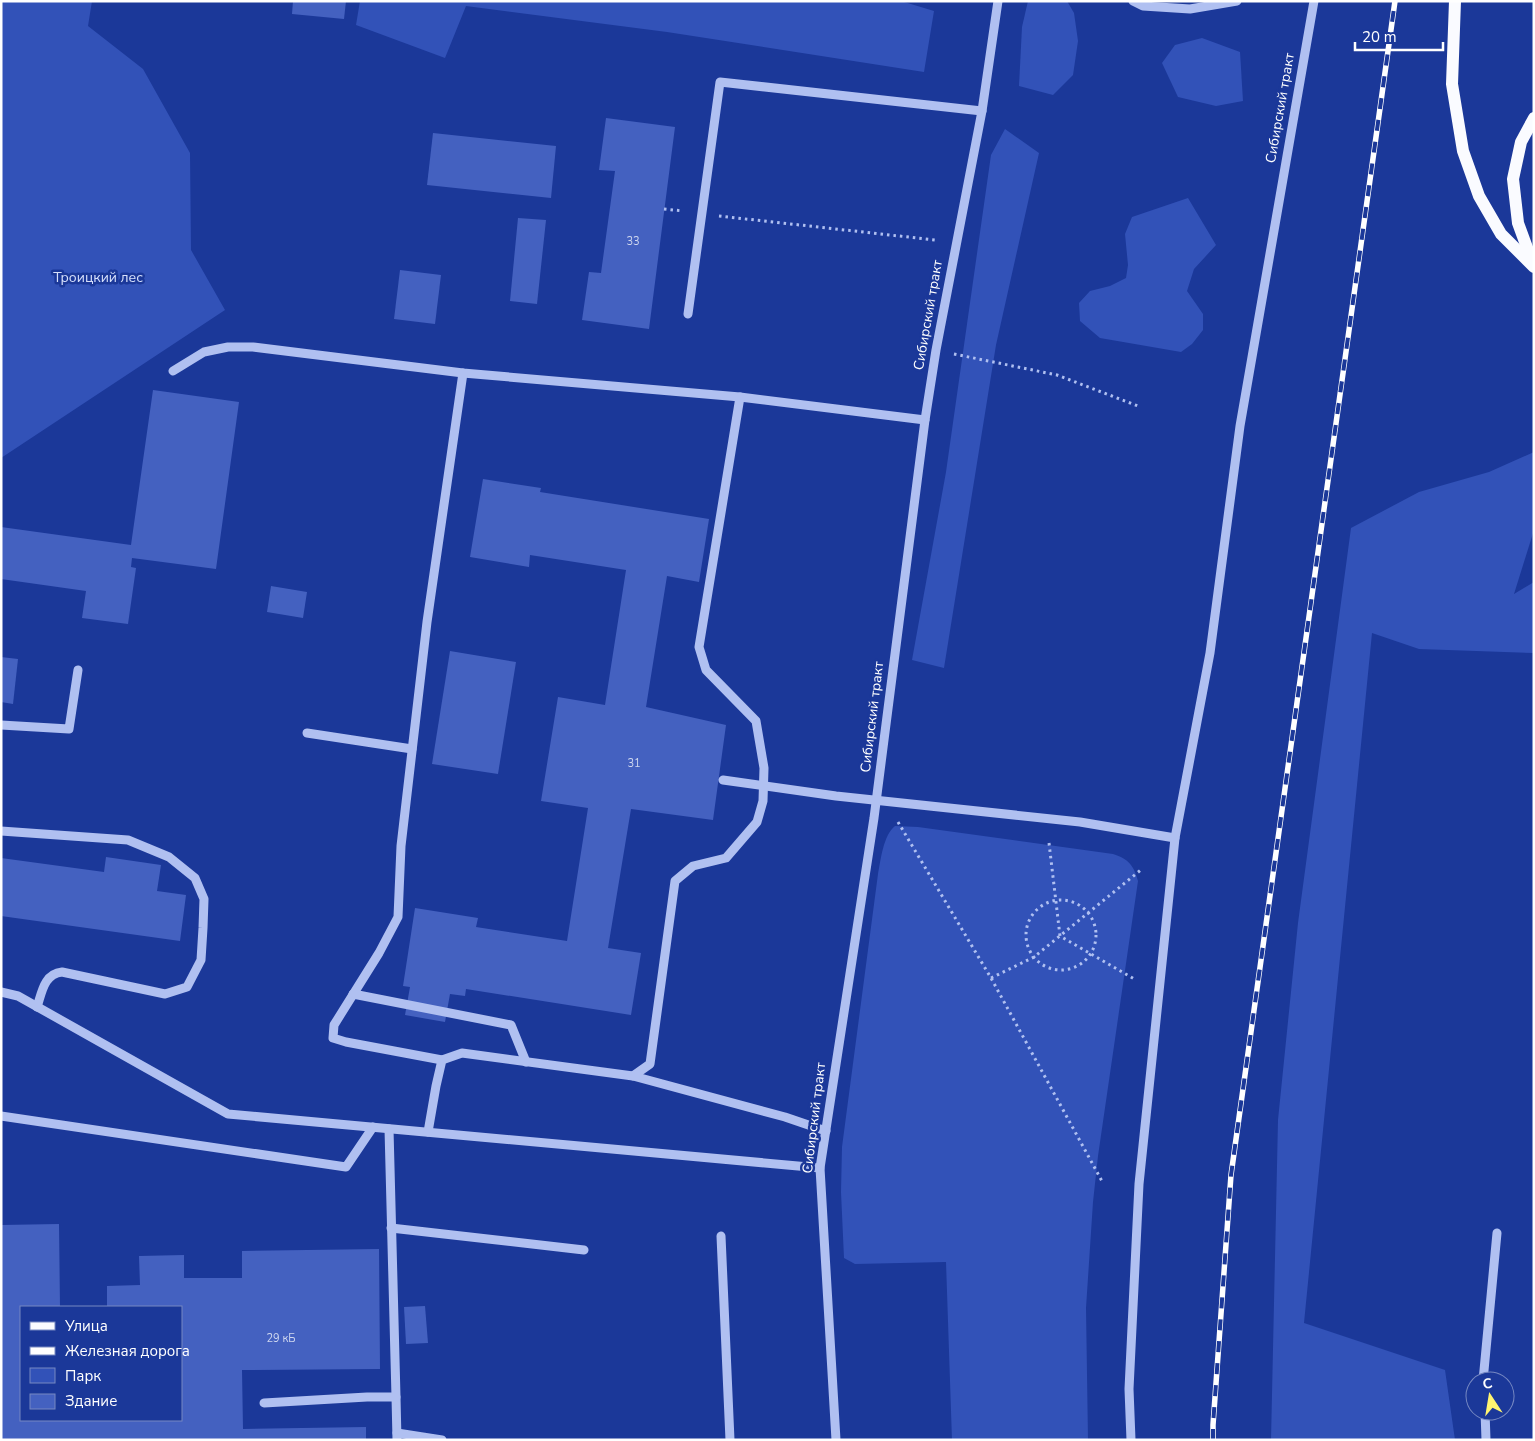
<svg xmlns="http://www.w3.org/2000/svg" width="1535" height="1441" font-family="'Nunito Sans',sans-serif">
<rect width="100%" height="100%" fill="#1b3899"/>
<g fill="#3252b8">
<polygon points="1,1 92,1 88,26 143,69 190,153 191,250 225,310 1,458"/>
<polygon points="360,1 901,1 934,11 924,72 667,32 466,6 445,58 356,25"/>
<polygon points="1028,1 1067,1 1074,13 1078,41 1073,75 1053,95 1019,86 1022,27"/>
<polygon points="1202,38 1240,52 1243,101 1216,106 1178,97 1162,63 1175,45"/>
<polygon points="1005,129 1039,153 996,345 944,668 912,660 946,472 991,155"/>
<polygon points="1188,198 1216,245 1194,269 1187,291 1203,314 1203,330 1192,344 1181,352 1100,338 1080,321 1079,303 1090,291 1110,286 1126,278 1128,265 1125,234 1132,217"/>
<polygon points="1534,452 1534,530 1514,594 1534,582 1534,653 1419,649 1372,633 1304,1323 1445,1370 1455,1440 1271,1440 1278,1120 1298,923 1351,528 1419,492 1489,472"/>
<path d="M895,826l23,1 195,27c16,5 21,12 25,27l-40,275 -5,46 -7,106 2,132h-136l-6,-178 -91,2 -11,-6 -3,-66 1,-45 36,-273c3,-15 5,-38 17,-48z"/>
</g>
<g fill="#4461c0">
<polygon points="293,1 346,1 344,19 292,14"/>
<polygon points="606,118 675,127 649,329 582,320 589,272 601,273 615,171 599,170"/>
<polygon points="433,133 556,146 551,198 427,185"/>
<polygon points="518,218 546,220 537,304 510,301"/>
<polygon points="400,270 441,275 435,324 394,319"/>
<polygon points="153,390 239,402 216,569 132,558 131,567 136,568 128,624 82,618 86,591 1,579 1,527 131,545"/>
<polygon points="483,479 541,488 540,492 709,519 699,582 667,576 646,707 726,725 713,820 631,809 608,948 641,953 631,1015 466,989 465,996 450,994 445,1022 405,1015 410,987 403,986 415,908 478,918 476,927 567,941 588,808 541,801 558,697 605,705 626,570 530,555 529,567 470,557"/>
<polygon points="271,586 307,592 303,618 267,612"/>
<polygon points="450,651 516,662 498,774 432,764"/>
<polygon points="1,657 18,659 13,704 1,702"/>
<polygon points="106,857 161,865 157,891 186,895 180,941 1,916 1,858 104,872"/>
<polygon points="59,1224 60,1307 21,1307 21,1420 181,1420 181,1307 107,1307 107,1286 140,1285 139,1256 184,1255 184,1278 242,1278 242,1251 379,1249 380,1369 242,1370 243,1429 366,1427 366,1440 1,1440 1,1225"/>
<polygon points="425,1306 428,1343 406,1344 404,1307"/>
</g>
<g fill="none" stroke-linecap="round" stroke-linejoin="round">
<g stroke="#b0c0f1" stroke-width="3" stroke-dasharray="2.5 4" stroke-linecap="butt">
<polyline points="664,209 683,211"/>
<polyline points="719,216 935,240"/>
<polyline points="954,354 1057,375 1138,406"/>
<polyline points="898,822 991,978 1103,1183"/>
<polyline points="1049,843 1060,936 1136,980"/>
<circle cx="1061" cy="935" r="35"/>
<polyline points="991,978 1034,957 1142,869"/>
</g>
<g stroke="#b0c0f1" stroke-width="9">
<polyline points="1133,1 1143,6 1190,9 1237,1"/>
<polyline points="688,314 720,82 982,111"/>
<polyline points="173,371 204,352 228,347 253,347 463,373 740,397 925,420"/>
<polyline points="1,725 69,729 78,670"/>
<polyline points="307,733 412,749"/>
<polyline points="723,780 836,796 1080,822 1175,838"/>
<path d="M1,831l127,9 41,17 26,21 9,21 -1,29 -2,32 -14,27 -22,7 -103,-22c-18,2 -20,20 -25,35"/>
<polyline points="1,992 18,996 228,1114 820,1168"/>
<polyline points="353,994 511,1025 526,1062"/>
<polyline points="442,1060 346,1042 333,1038 334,1025 379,953 398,917 401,846 427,622 463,373"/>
<polyline points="633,1076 785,1117 826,1131"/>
<polyline points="1,1116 346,1167 373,1127"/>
<polyline points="428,1132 436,1086 442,1060 462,1053 633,1076 650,1064 675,881 693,866 726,858 757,822 763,801 764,768 756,721 706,670 699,647 740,397"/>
<polyline points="391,1228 584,1250"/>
<polyline points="721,1236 730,1440"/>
<polyline points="1483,1381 1497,1233"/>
<polyline points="396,1397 397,1440"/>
<polyline points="264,1403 367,1397 396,1397 389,1129"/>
<polyline points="1485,1411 1486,1440"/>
<polyline points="397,1433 442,1440"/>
<polyline points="836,1440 820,1168 874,818 925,420 936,350 982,111 998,1"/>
<polyline points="1131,1440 1129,1389 1139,1184 1175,838 1210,653 1240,426 1314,1"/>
</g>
<g stroke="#fafbff" stroke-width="12">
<polyline points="1455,1 1452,84 1463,151 1479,196 1501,234 1534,267"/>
<polyline points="1533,264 1518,223 1513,179 1521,142 1534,118"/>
</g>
<g stroke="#fff" stroke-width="5.5">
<polyline id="rail" points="1213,1440 1213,1425 1231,1175 1395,1"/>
</g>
<use href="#rail" stroke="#1b3899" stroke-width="4" stroke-dasharray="11" stroke-linecap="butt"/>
</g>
<g text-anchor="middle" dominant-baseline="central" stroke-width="5" stroke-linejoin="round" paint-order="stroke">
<g font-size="11" fill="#d0d8ef">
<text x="633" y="241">33</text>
<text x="634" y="763">31</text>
<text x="281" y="1338">29 кБ</text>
</g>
<g font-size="14" fill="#fff" stroke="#1b3899">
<text transform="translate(1280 108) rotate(-80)">Сибирский тракт</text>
<text transform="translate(928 315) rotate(-80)">Сибирский тракт</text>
<text transform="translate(872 717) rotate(-83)">Сибирский тракт</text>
<text transform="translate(814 1118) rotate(-83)">Сибирский тракт</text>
</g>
<g font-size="14" fill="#d7e0fb" stroke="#1b3899">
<text x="98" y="277">Троицкий лес</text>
</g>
</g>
<rect width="1535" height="1441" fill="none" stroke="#ffffff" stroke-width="5"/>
<rect x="20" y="1306" width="162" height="115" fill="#1b3899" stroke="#7688c2"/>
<rect x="30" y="1322" width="25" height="8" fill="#fafbff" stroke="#7688c2"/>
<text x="65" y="1331" font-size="15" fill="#ffffff">Улица</text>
<rect x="30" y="1347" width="25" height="8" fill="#ffffff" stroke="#7688c2"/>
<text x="65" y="1356" font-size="15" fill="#ffffff">Железная дорога</text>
<rect x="30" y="1368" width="25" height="15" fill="#3252b8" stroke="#7688c2"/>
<text x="65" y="1381" font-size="15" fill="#ffffff">Парк</text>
<rect x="30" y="1394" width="25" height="15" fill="#4461c0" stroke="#7688c2"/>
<text x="65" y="1406" font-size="15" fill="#ffffff">Здание</text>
<g transform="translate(1490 1396) rotate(348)"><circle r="24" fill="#1b3899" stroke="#7688c2"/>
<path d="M0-4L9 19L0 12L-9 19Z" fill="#fff470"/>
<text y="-8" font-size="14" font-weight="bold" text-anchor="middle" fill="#ffffff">С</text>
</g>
<path d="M1355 42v8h88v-8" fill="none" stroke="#ffffff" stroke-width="2.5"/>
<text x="1362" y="42" font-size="15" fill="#ffffff" stroke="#1b3899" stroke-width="4" paint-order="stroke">20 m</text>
</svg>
